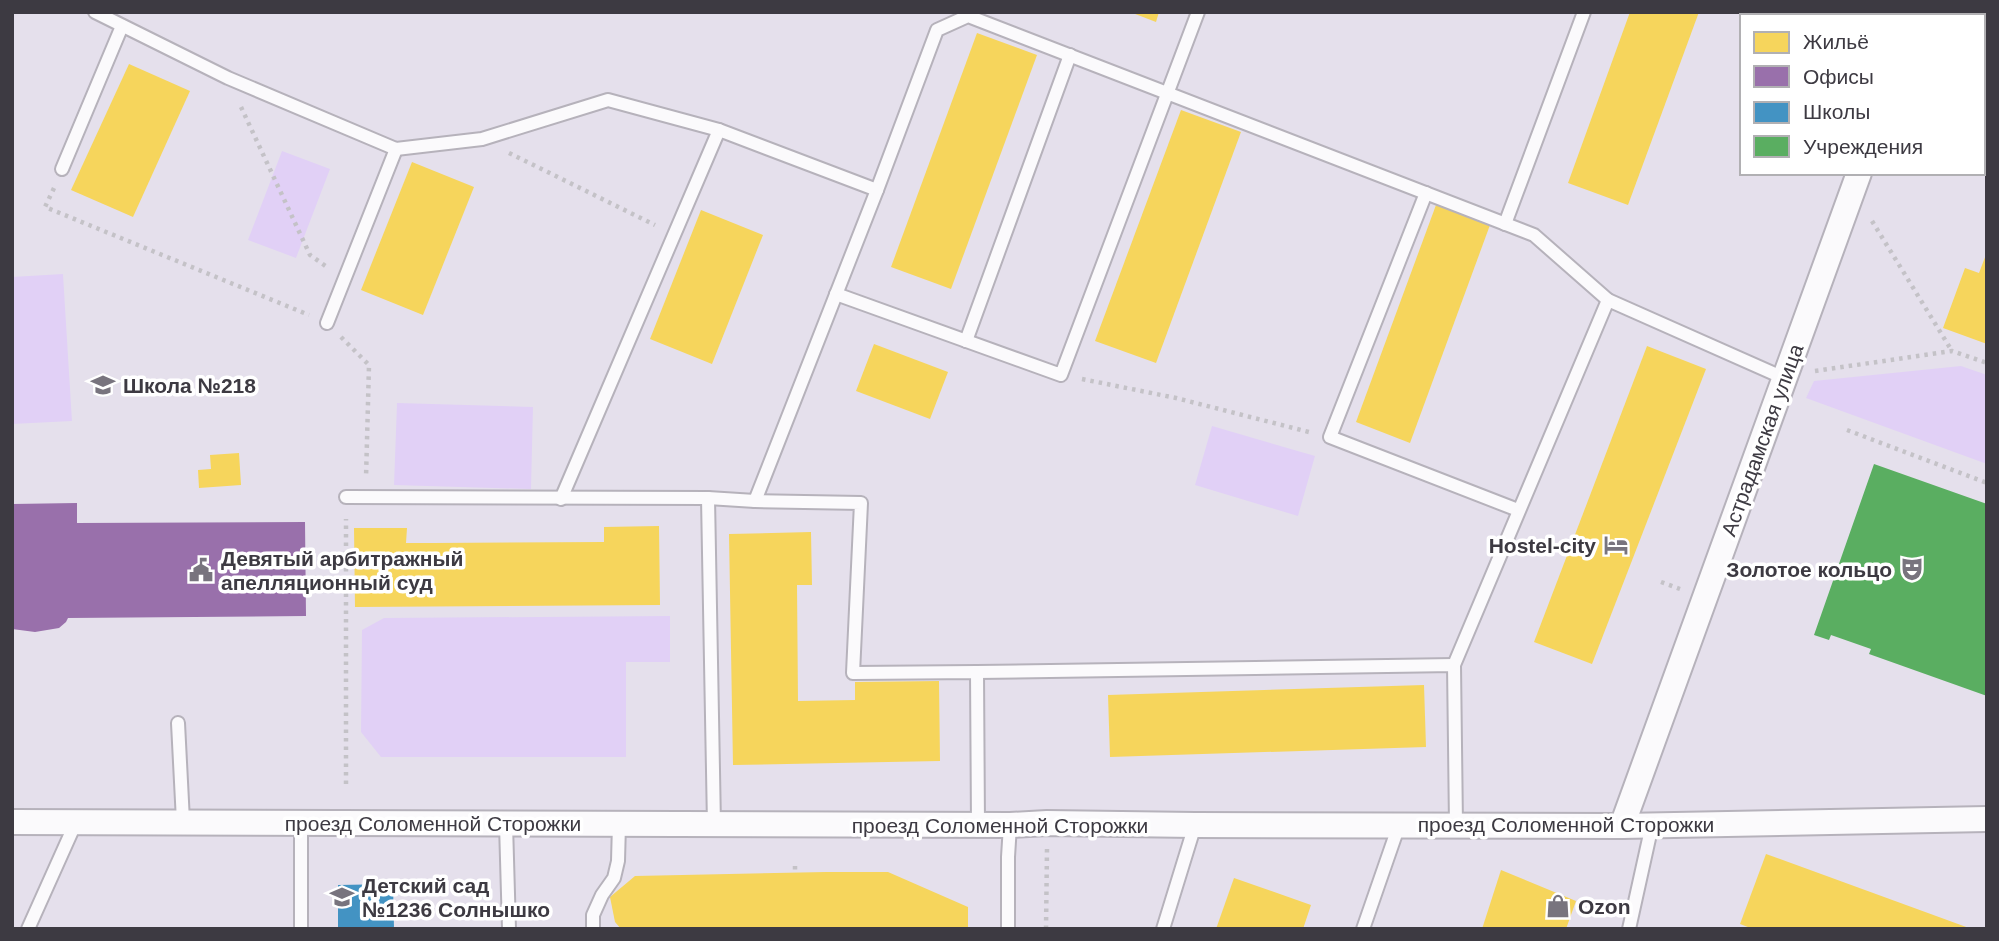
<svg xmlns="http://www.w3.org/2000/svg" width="1999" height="941" font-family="Helvetica,sans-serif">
<rect width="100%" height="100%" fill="#e5e0ec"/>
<g fill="#e1d0f6">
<polygon points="282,151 330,169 296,258 248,240"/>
<polygon points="63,274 72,421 12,424 12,277"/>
<polygon points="1961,366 1987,375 1987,464 1806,398 1814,381"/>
<polygon points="397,403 533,407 531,489 394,485"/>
<polygon points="1212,426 1315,456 1298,516 1195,485"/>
<polygon points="670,616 670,662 626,662 626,757 381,757 361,732 362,630 384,618"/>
</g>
<g fill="#f6d55c">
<polygon points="1130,12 1159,12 1156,22"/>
<polygon points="1630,12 1699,12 1628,205 1568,183"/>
<polygon points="977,33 1037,55 951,289 891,267"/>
<polygon points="129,64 190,91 133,217 71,190"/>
<polygon points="1181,110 1241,132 1156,363 1095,341"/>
<polygon points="412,162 474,187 423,315 361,290"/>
<polygon points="1436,205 1490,225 1410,443 1356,422"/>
<polygon points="701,210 763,235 712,364 650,339"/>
<polygon points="1987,252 1987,344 1943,328 1965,268 1979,273"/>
<polygon points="874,344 948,372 930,419 856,391"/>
<polygon points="1647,346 1706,369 1592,664 1534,642"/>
<polygon points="239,453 241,485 199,488 198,470 211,469 210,455"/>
<polygon points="659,526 660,605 355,607 354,528 407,528 406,543 433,543 604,542 604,527"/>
<polygon points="811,532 812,585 797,585 798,701 855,700 855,682 939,681 940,761 733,765 729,534"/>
<polygon points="1424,685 1426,747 1110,757 1108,695"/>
<polygon points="1766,854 1969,928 1969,929 1753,929 1740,924"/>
<polygon points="1501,870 1576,901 1566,929 1482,929"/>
<polygon points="826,872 888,872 968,907 968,929 621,929 615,922 610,897 635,876"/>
<polygon points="1234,878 1311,905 1303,929 1216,929"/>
</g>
<polygon fill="#9970ab" points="77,503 77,523 305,522 306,616 68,618 66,622 59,628 35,632 12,629 12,504"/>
<polygon fill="#4393c3" points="393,884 394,929 338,929 338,885"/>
<polygon fill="#5aae61" points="1874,464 1987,504 1987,696 1869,654 1871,649 1831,635 1829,640 1814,635"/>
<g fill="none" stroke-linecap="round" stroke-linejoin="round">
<g stroke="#b6b2bb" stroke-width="16">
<g id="service">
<polyline points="95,12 228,78 396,149 482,139 608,100 719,130"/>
<polyline points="62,169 122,26"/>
<polyline points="1426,193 1330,437 1518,510"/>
<polyline points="1505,224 1584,12"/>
<polyline points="836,294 1061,375 1198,12"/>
<polyline points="327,323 396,149"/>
<polyline points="966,341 1070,55"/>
<polyline points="346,497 708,498 714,825"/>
<polyline points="708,498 755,501 861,503 853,673 977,672 978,825"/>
<polyline points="561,499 719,130 877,190"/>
<polyline points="755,501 877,190 937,30 968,16 1534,235 1608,300"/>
<polyline points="1454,665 1608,300 1784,378"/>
<polyline points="977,672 1454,665 1456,825"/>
<polyline points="178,723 183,821"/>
<polyline points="301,822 301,929"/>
<polyline points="506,824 509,929"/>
<polyline points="28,929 76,822"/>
<polyline points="593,929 593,915 602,895 614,878 618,861 619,824"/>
<polyline points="1008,929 1008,857 1010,825"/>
<polyline points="1163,929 1195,825"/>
<polyline points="1363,929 1399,825"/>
<polyline points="1629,929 1652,825"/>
</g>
</g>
<g stroke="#b6b2bb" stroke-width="28">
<g id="minor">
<polyline points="1916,16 1917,12"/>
<polyline points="12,822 1010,825 1047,823 1195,825 1622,826 1987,819"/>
<polyline points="1622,826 1859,173"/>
</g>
</g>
<g stroke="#c4c2c7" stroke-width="4.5" stroke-dasharray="3.5 5" stroke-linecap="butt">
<polyline points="1759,12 1762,16"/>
<polyline points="241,107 310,255 327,267"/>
<polyline points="509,153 655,225"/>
<polyline points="54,188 45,207 309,315"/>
<polyline points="1872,221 1952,351"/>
<polyline points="341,337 369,365 366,478"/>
<polyline points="1815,371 1952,351 1987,363"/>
<polyline points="1082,379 1176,398 1309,432"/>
<polyline points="1847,430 1987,483"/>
<polyline points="1661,582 1680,589"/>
<polyline points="346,784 346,519"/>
<polyline points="795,866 795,873"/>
<polyline points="1046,929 1047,849"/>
</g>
<use href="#service" stroke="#fbfafc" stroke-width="12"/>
<use href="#minor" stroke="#fbfafc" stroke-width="24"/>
</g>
<defs>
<g id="school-bare" transform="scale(1.89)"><path d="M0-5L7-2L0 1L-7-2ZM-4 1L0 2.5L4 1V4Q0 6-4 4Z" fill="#78747e" stroke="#fff" stroke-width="2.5" paint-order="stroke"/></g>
<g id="hotel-bare" transform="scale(1.89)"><path d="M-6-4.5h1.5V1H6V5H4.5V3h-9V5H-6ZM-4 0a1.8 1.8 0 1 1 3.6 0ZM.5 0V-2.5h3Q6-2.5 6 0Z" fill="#78747e" stroke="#fff" stroke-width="2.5" paint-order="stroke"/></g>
<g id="theatre-bare" transform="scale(1.89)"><path d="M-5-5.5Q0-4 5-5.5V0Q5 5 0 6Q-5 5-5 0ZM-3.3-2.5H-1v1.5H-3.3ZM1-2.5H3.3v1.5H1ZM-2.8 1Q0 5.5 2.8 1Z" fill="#78747e" stroke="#fff" stroke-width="2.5" paint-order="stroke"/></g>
<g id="civic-bare" transform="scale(1.89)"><path d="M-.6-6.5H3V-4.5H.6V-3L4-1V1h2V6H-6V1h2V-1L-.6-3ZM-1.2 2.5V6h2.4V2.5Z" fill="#78747e" stroke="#fff" stroke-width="2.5" paint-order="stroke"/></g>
<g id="shop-bare" transform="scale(1.89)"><path d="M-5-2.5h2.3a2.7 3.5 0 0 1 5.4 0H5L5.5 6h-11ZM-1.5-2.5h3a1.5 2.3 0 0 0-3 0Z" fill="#78747e" stroke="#fff" stroke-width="2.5" paint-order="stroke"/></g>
</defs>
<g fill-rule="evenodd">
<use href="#school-bare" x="103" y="385"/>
<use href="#hotel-bare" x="1616" y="545"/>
<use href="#theatre-bare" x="1912" y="569"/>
<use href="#civic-bare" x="201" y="570"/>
<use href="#school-bare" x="342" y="897"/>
<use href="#shop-bare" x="1558" y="906"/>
</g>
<g text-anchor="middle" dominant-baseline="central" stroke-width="7" stroke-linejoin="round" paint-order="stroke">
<g font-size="21" font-weight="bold" fill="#3d3a42" stroke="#fff" text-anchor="start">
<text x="123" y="385">Школа №218</text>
<text x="1596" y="545" text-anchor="end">Hostel-city</text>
<text x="221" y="558">Девятый арбитражный<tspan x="221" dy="24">апелляционный суд</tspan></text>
<text x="1892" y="569" text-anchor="end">Золотое кольцо</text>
<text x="362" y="885">Детский сад<tspan x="362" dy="24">№1236 Солнышко</tspan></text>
<text x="1578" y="906">Ozon</text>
</g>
<g font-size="21" fill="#3d3a42" stroke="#fff">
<text transform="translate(1762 440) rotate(-70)">Астрадамская улица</text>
<text x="433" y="823">проезд Соломенной Сторожки</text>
<text x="1566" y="824">проезд Соломенной Сторожки</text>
<text x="1000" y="825">проезд Соломенной Сторожки</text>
</g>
</g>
<rect width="1999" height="941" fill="none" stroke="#3d3a42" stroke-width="28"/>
<rect x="1740" y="14" width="245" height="161" fill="#ffffff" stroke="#b1b0b3" stroke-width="2"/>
<rect x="1754" y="32" width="35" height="21" fill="#f6d55c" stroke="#b1b0b3" stroke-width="2"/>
<text x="1803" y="49" font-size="21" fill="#3d3a42">Жильё</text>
<rect x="1754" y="66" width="35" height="21" fill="#9970ab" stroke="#b1b0b3" stroke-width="2"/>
<text x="1803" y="84" font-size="21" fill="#3d3a42">Офисы</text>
<rect x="1754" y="102" width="35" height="21" fill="#4393c3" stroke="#b1b0b3" stroke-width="2"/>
<text x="1803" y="119" font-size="21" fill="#3d3a42">Школы</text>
<rect x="1754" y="136" width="35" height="21" fill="#5aae61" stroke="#b1b0b3" stroke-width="2"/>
<text x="1803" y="154" font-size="21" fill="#3d3a42">Учреждения</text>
</svg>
